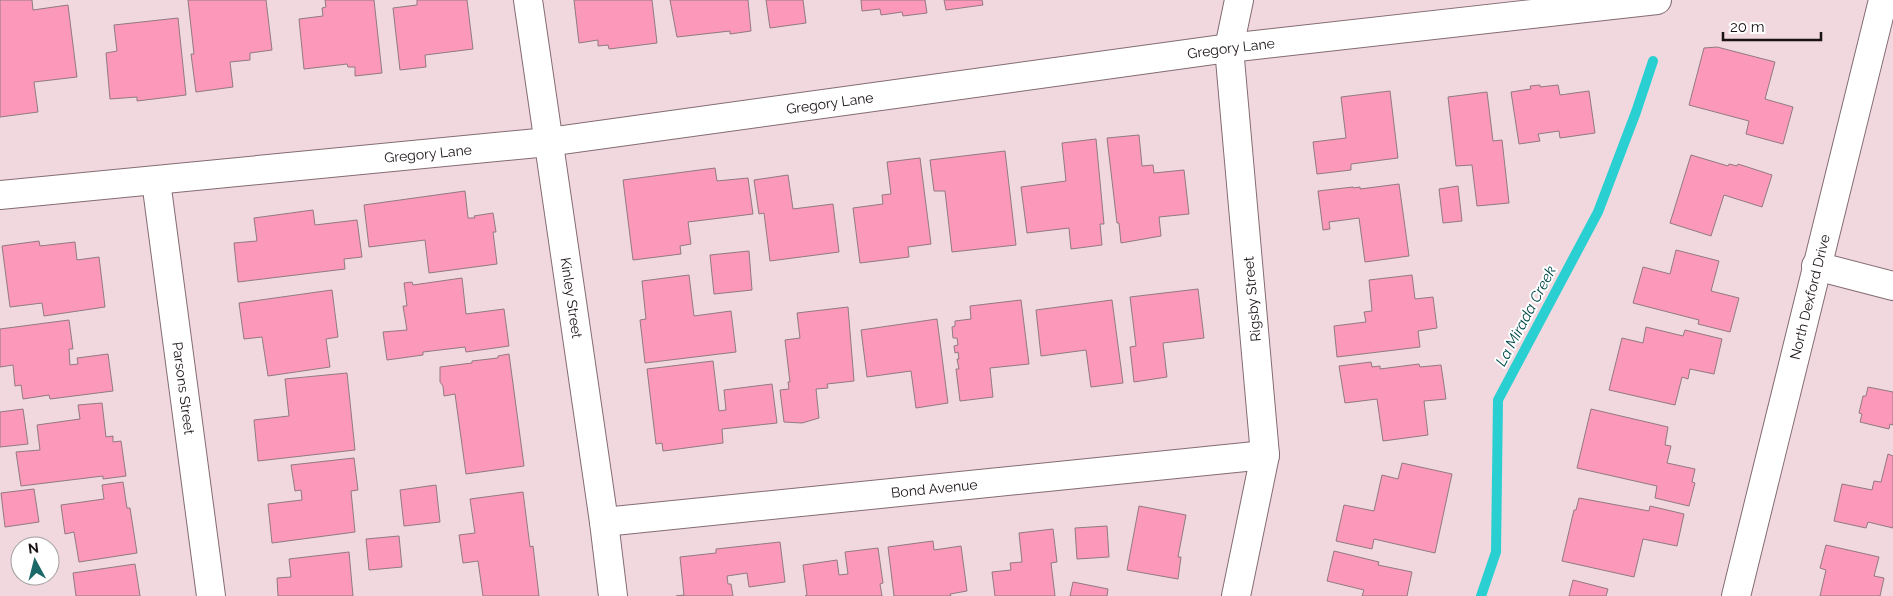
<svg xmlns="http://www.w3.org/2000/svg" width="1893" height="596" font-family="Raleway,sans-serif">
<rect width="100%" height="100%" fill="#f1d7de"/>
<g fill="none" stroke-linecap="round" stroke-linejoin="round">
<polyline stroke="#2ad0d1" stroke-width="10" points="1481,596 1496,552 1498,400 1598,212 1636,112 1653,61"/>
</g>
<g fill="#fc98ba" stroke="#917a81">
<polygon points="0,0 32,0 33,10 68,5 77,77 34,82 38,112 0,117"/>
<polygon points="188,0 266,0 272,50 250,53 250,60 230,62 233,87 196,92 191,54 194,54"/>
<polygon points="325,0 374,0 382,73 355,76 355,67 348,67 347,64 304,69 299,19 323,16 322,8 326,7"/>
<polygon points="417,0 467,0 473,49 425,55 426,67 400,70 393,8 417,5"/>
<polygon points="574,0 652,0 657,43 609,49 608,45 598,46 598,40 579,43"/>
<polygon points="670,0 748,0 751,31 730,34 730,31 677,37"/>
<polygon points="766,0 803,0 806,23 770,28"/>
<polygon points="861,0 925,0 927,13 903,16 902,12 881,15 880,9 862,11"/>
<polygon points="944,0 982,0 983,5 946,10"/>
<polygon points="178,18 186,95 137,101 137,97 110,99 106,53 117,51 114,25"/>
<polygon points="1717,47 1775,62 1765,99 1793,107 1783,144 1746,134 1749,121 1689,105 1704,48"/>
<polygon points="1540,85 1540,87 1558,85 1560,95 1589,91 1595,133 1560,138 1559,131 1538,134 1540,141 1519,144 1511,92 1531,89 1530,86"/>
<polygon points="1390,91 1398,158 1351,164 1351,170 1317,174 1313,142 1346,138 1341,97"/>
<polygon points="1487,92 1493,141 1502,140 1509,203 1477,206 1472,165 1456,166 1448,97"/>
<polygon points="1139,135 1142,166 1153,165 1154,173 1184,170 1189,214 1159,217 1161,236 1121,243 1119,223 1117,223 1107,138"/>
<polygon points="1096,139 1104,224 1100,224 1102,245 1071,249 1069,228 1027,233 1021,187 1066,181 1062,143"/>
<polygon points="1005,151 1016,245 952,252 945,191 934,191 930,160"/>
<polygon points="1691,155 1728,166 1729,164 1737,166 1738,164 1772,175 1762,207 1724,195 1711,236 1670,223"/>
<polygon points="920,158 931,244 908,247 909,257 860,263 853,208 883,204 882,195 891,194 887,162"/>
<polygon points="715,168 717,181 748,178 753,214 688,222 691,244 680,246 681,254 633,260 623,180"/>
<polygon points="788,175 793,209 833,204 839,252 770,261 764,213 759,214 754,180"/>
<polygon points="1399,184 1409,256 1365,262 1359,218 1329,222 1330,229 1323,230 1318,191 1353,187 1353,188 1360,187 1360,189"/>
<polygon points="1458,186 1462,221 1443,223 1439,189"/>
<polygon points="465,191 468,218 475,218 474,216 493,213 496,232 493,232 497,264 429,273 425,240 369,247 364,205"/>
<polygon points="313,210 315,225 357,220 362,257 344,259 345,269 238,282 234,243 257,241 254,218"/>
<polygon points="39,241 40,246 75,242 77,260 99,257 105,307 44,316 42,303 10,307 2,246"/>
<polygon points="1676,250 1719,261 1711,291 1739,298 1730,332 1698,324 1699,320 1633,303 1643,267 1670,274"/>
<polygon points="749,251 752,290 714,294 710,255"/>
<polygon points="689,275 694,316 731,311 736,352 645,363 640,320 646,319 642,281"/>
<polygon points="1412,275 1415,299 1433,297 1437,328 1418,331 1420,347 1337,357 1334,326 1366,322 1364,312 1372,311 1369,280"/>
<polygon points="462,278 466,314 504,309 509,346 466,352 465,347 423,352 423,355 387,360 383,332 407,330 403,306 407,306 404,283 412,282 413,285"/>
<polygon points="1198,289 1204,338 1163,343 1167,377 1134,382 1130,347 1136,346 1130,297"/>
<polygon points="332,290 338,337 326,339 330,367 268,376 262,337 244,339 239,303"/>
<polygon points="1021,300 1029,364 990,368 993,397 960,401 956,369 959,369 957,359 959,359 958,352 955,353 954,346 958,345 957,338 953,338 952,327 955,326 955,321 971,319 970,306"/>
<polygon points="1112,300 1123,383 1091,387 1086,350 1041,356 1036,310"/>
<polygon points="848,307 854,381 827,384 828,388 816,389 819,418 802,423 784,422 780,390 789,389 788,382 790,382 785,340 800,338 797,313"/>
<polygon points="937,319 948,403 916,408 911,371 867,377 861,330"/>
<polygon points="69,320 73,349 69,349 70,365 78,364 77,358 108,354 113,391 50,399 49,395 23,399 21,385 15,386 13,365 0,367 0,329"/>
<polygon points="1646,327 1683,336 1685,330 1722,339 1714,374 1690,369 1688,379 1682,377 1675,405 1609,390 1622,338 1643,343"/>
<polygon points="509,354 524,466 466,474 455,394 444,396 443,386 440,382 440,367 472,363 472,361 498,358 498,356"/>
<polygon points="713,361 719,411 726,410 724,390 772,384 777,423 722,429 723,443 663,451 662,443 656,444 647,369"/>
<polygon points="1371,362 1372,367 1380,366 1380,369 1419,364 1420,367 1441,365 1446,399 1424,401 1428,435 1383,441 1377,399 1345,403 1339,366"/>
<polygon points="347,373 355,450 258,461 254,420 289,416 285,379"/>
<polygon points="1868,387 1893,392 1893,425 1890,424 1889,429 1860,422 1862,414 1859,413 1863,396 1866,396"/>
<polygon points="102,403 106,437 113,436 113,442 121,441 126,476 103,479 103,476 21,486 16,452 40,450 37,425 80,419 78,405"/>
<polygon points="23,409 28,444 0,447 0,412"/>
<polygon points="1591,409 1668,427 1665,445 1671,446 1667,463 1695,469 1692,482 1695,483 1689,506 1655,498 1657,486 1577,468"/>
<polygon points="1888,454 1893,456 1893,528 1868,522 1866,528 1834,521 1842,484 1872,490 1874,481 1881,482"/>
<polygon points="354,458 358,490 351,491 355,532 272,543 268,504 302,500 301,490 295,491 291,465"/>
<polygon points="1402,463 1452,474 1435,553 1374,539 1372,549 1336,541 1344,505 1374,511 1382,475 1398,479"/>
<polygon points="123,482 127,508 130,508 137,553 79,562 74,532 65,534 61,505 104,499 102,485"/>
<polygon points="436,485 440,522 404,526 400,490"/>
<polygon points="34,489 39,522 5,527 1,493"/>
<polygon points="523,492 530,547 533,546 539,596 483,596 478,561 463,563 459,535 475,533 470,499"/>
<polygon points="1579,498 1649,511 1650,506 1684,514 1677,546 1643,539 1634,577 1562,561 1574,510 1576,510"/>
<polygon points="1139,506 1186,515 1178,557 1181,557 1178,579 1127,570"/>
<polygon points="1107,526 1109,557 1077,559 1075,528"/>
<polygon points="1053,529 1057,562 1051,563 1055,596 995,596 992,572 1011,570 1010,563 1022,562 1019,533"/>
<polygon points="399,536 402,567 369,570 366,539"/>
<polygon points="933,541 934,550 961,546 967,591 950,594 951,596 894,596 888,547"/>
<polygon points="780,542 785,582 749,587 747,573 727,576 728,584 731,584 733,596 676,596 684,595 680,557 716,553 716,549"/>
<polygon points="1826,545 1879,557 1874,576 1884,578 1880,596 1820,596 1826,570 1820,568"/>
<polygon points="878,548 883,583 880,584 882,596 805,596 807,595 803,565 837,560 839,575 848,574 845,552"/>
<polygon points="1334,551 1379,562 1378,565 1412,572 1407,596 1362,596 1364,590 1327,581"/>
<polygon points="349,552 353,596 278,596 277,578 291,577 289,559"/>
<polygon points="135,564 140,596 76,596 73,573"/>
<polygon points="1573,580 1608,589 1606,596 1569,596"/>
<polygon points="1073,582 1108,589 1107,596 1070,596"/>
</g>
<g fill="none" stroke-linecap="round" stroke-linejoin="round">
<g stroke="#836c73" stroke-width="30">
<g id="street">
<path id="s1" d="M528,0l76,522 9,74"/>
<path id="s2" d="M156,181l55,415"/>
<path id="s3" d="M0,195l548,-53 681,-94 428,-48"/>
<polyline points="1816,266 1893,286"/>
<path id="s4" d="M604,522l661,-67"/>
<polyline points="1236,596 1265,455 1229,48 1239,0"/>
<path id="s5" d="M1736,596l147,-596"/>
</g>
</g>
<use href="#street" stroke="#fff" stroke-width="28"/>
</g>
<g text-anchor="middle" dominant-baseline="central" stroke-width="4" stroke-linejoin="round" paint-order="stroke">
<g font-size="14" fill="#1a1214" stroke="#fff">
<text stroke="none"><textPath href="#s3" startOffset="1240">Gregory Lane</textPath></text>
<text stroke="none"><textPath href="#s3" startOffset="835">Gregory Lane</textPath></text>
<text stroke="none"><textPath href="#s3" startOffset="430">Gregory Lane</textPath></text>
<text stroke="none"><textPath href="#s1" startOffset="301">Kinley Street</textPath></text>
<text stroke="none"><textPath href="#s5" startOffset="308">North Dexford Drive</textPath></text>
<text transform="translate(1252 299) rotate(-95)">Rigsby Street</text>
<text stroke="none"><textPath href="#s2" startOffset="209">Parsons Street</textPath></text>
<text stroke="none"><textPath href="#s4" startOffset="332">Bond Avenue</textPath></text>
</g>
<g font-size="15" font-style="italic" fill="#004949" stroke="#fff">
<text transform="translate(1526 316) rotate(-62)">La Mirada Creek</text>
</g>
</g>
<g transform="translate(35 561) rotate(353)"><circle r="24" fill="#ffffff" stroke="#a3a0a1"/>
<path d="M0-4L9 19L0 12L-9 19Z" fill="#1b6868"/>
<text y="-8" font-size="14" font-weight="bold" text-anchor="middle" fill="#1a1214">N</text>
</g>
<path d="M1723 32v8h98v-8" fill="none" stroke="#1a1214" stroke-width="2.5"/>
<text x="1730" y="32" font-size="15" fill="#1a1214" stroke="#ffffff" stroke-width="4" paint-order="stroke">20 m</text>
</svg>
